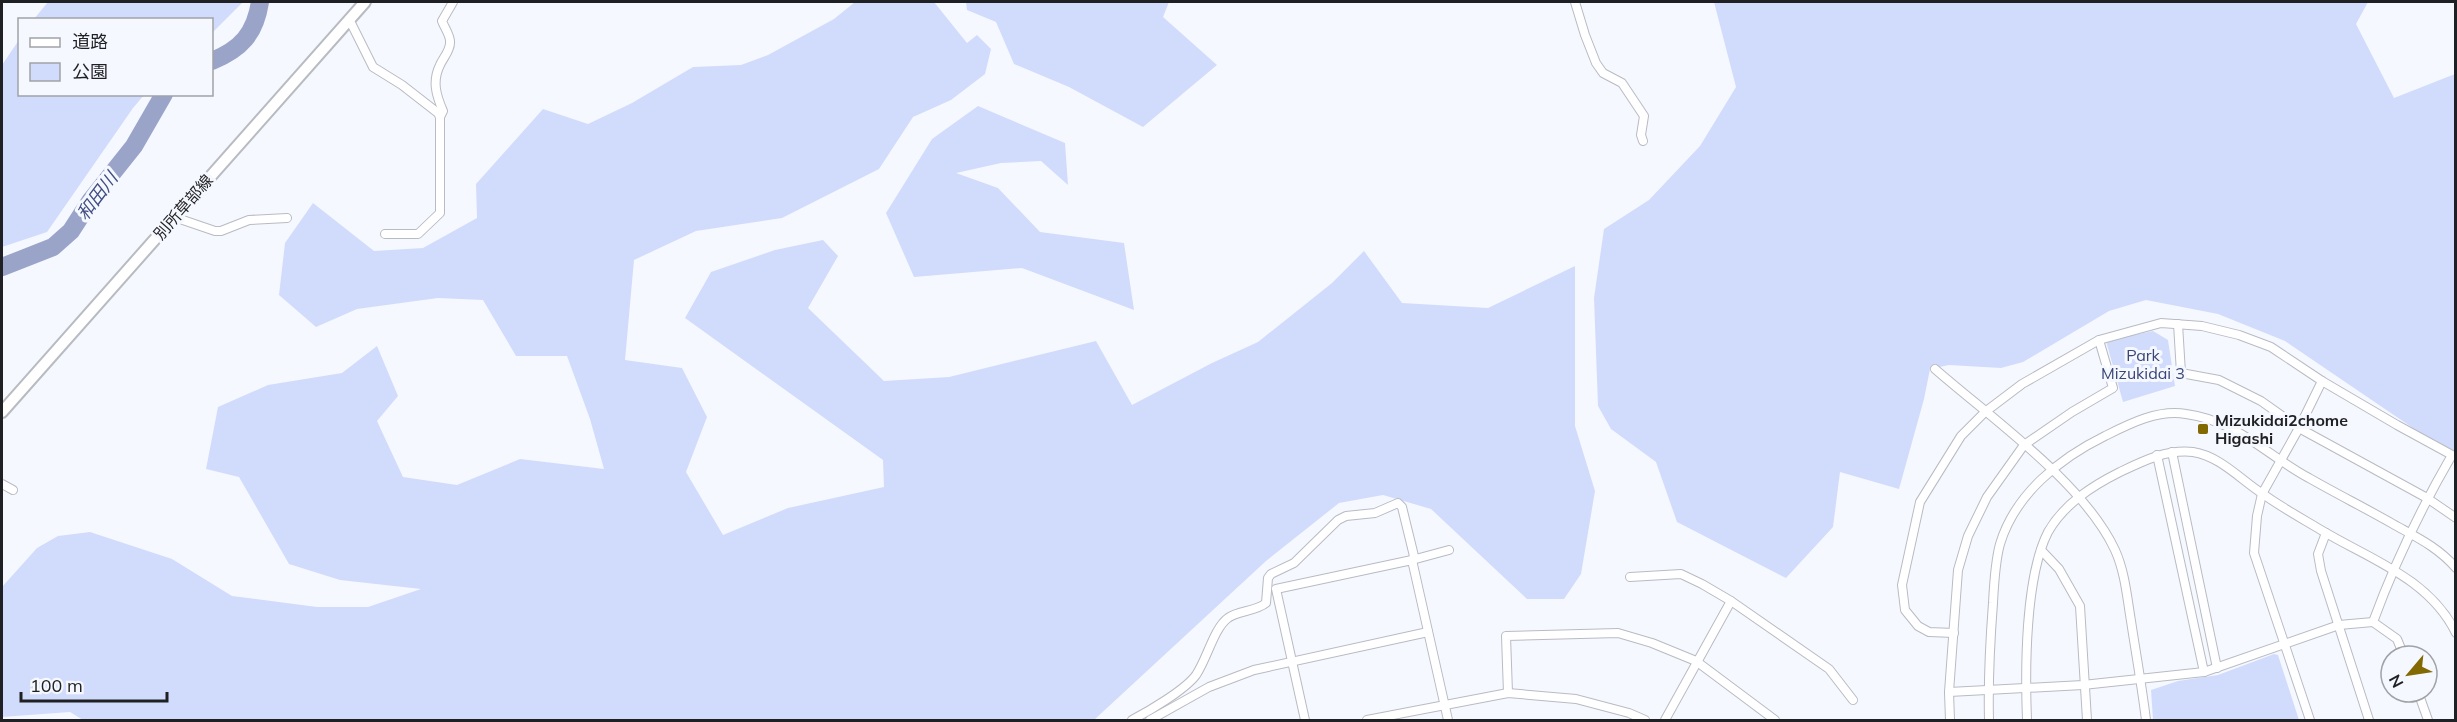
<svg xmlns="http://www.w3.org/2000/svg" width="2457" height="722" font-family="Mulish,'Noto Sans JP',sans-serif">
<rect width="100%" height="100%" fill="#f6f8ff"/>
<g fill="#d1dcfc">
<polygon points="48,2 243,2 212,33 212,20 34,19"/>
<polygon points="855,2 934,2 967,43 977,35 991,49 985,74 951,100 913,117 879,169 782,218 696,231 634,260 625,360 682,368 707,417 686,472 723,535 788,508 884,487 883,460 685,318 711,272 775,250 823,240 838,256 808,308 884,381 949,377 1096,341 1132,405 1212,363 1258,342 1332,283 1364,251 1402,303 1488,308 1575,266 1575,426 1595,491 1581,574 1564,599 1527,599 1431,509 1383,495 1339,503 1266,561 1094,720 83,720 70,712 2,717 2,587 37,548 58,536 90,532 172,559 232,596 317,607 368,607 421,589 340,580 289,564 239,477 206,469 218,407 268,385 342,373 377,346 398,396 377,421 403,477 457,485 520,459 604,469 590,419 567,356 516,356 483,300 438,298 357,309 316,327 279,295 285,243 313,203 374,251 423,248 477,218 476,184 543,109 588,124 632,103 693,67 741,65 768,55 834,19"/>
<polygon points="966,2 1169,2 1163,17 1217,65 1143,127 1069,87 1014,64 996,22 967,10"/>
<polygon points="1714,2 2368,2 2356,24 2394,98 2455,74 2455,463 2410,426 2285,341 2218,314 2146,300 2109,311 2023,362 2001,368 1949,365 1930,369 1924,399 1899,489 1840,472 1833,527 1786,578 1677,522 1656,462 1611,429 1598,406 1594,298 1604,229 1649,200 1700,146 1736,87"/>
<polygon points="19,40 20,94 144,95 133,108 47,232 2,247 2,65"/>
<polygon points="978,106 1065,143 1068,185 1041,161 1001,163 956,173 998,188 1040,232 1124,243 1134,310 1022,268 914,277 886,213 932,139"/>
<polygon points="2153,331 2168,340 2175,386 2123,402 2106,341"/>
<polygon points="2274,654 2278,655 2299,720 2153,720 2151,690 2178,681 2218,675"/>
</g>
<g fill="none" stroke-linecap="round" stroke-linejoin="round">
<g stroke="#99a4c8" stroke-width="18">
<path d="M212,61c29,-12 43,-27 48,-59"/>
<polyline points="2,267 53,247 71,231 91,200 134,146 164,94"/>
</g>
<g stroke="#b9bbc3" stroke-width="10">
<g id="street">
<polyline points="1575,2 1585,35 1596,63 1603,73 1622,83 1644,116 1641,135 1643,141"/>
<polyline points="349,19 373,67 402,85 438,113 440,117 440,213 418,234 385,234"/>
<path d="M440,117l3,-6c-7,-16 -11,-30 -3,-46 3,-7 10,-14 10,-22 1,-7 -6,-16 -8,-22l11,-19"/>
<polyline points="174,217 215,231 221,231 249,220 287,218"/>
<polyline points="2178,324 2181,373 2219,380 2261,401 2299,428 2427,498 2456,518"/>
<path d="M1935,369c56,49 149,114 180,181 10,22 12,47 16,71 5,33 11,66 15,99"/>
<path d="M2322,381l75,44 55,30c-32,55 -57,107 -79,167l24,17 7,17"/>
<polyline points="2172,452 2217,668"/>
<polyline points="2157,455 2204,672"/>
<polyline points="2,484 13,490"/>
<polyline points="2326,533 2318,554 2321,571 2369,720"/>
<polyline points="2041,550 2059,569 2080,606 2087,720"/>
<polyline points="1630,577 1681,574 1702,584 1731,601 1829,669 1853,700"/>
<polyline points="1954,633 1929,632 1918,626 1905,610 1902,585 1920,502 1961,436 1985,412 2022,384 2099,340 2161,323 2202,326 2239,335 2271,347 2322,381 2299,428 2262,494 2257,516 2254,553 2310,720"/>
<polyline points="1949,692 2083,685 2204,672 2339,625 2373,622"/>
<polyline points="2418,692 2428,720"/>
<polyline points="1508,693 1506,636 1618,633 1652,643 1696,661 1775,720"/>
<path d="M1132,720c17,-9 53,-30 64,-45 11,-16 18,-47 32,-57 10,-8 27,-6 38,-15l2,-25 3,-4 23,-11 44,-43 8,-4 29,-3 23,-10 4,4 12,49 -2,4 37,-10"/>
<polyline points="1150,720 1209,687 1254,670 1428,632"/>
<polyline points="1305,720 1276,589 1412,560 1448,720"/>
<polyline points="1367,720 1508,693 1576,699 1629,713 1645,720"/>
<polyline points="1665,720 1731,601"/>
<polyline points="1950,720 1949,692 1958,570 1968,536 1987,497 2024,445 2072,412 2113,388 2099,340"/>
<path d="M1989,720c-1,-39 1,-78 4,-117 1,-19 2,-41 7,-59 15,-50 60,-86 105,-108 24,-12 53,-27 81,-22 52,7 80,41 123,64 28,16 56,30 84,46 23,13 45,23 63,44"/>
<path d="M2027,720c-2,-50 -2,-143 21,-188 16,-28 44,-46 72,-60 23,-11 47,-23 73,-20 27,4 48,28 70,42 18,13 38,24 58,36 48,29 108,48 135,103"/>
</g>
</g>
<g stroke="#b9bbc3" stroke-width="14">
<polyline id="secondary" points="2,412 365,2"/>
</g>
<use href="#street" stroke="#fff" stroke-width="8"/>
<use href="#secondary" stroke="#fff" stroke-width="10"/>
</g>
<rect fill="#826901" stroke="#f6f8ff" stroke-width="2" x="2197" y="423" width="12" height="12" rx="3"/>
<g text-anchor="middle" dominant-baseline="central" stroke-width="6" stroke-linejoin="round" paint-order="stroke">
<g font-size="16" fill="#1f2023" stroke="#f6f8ff">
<text transform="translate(183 207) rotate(-49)">別所草部線</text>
</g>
<g font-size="16" fill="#394576" stroke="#f6f8ff">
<text x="2143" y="355">Park<tspan x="2143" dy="18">Mizukidai 3</tspan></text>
</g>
<g font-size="16" font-weight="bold" fill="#1f2023" stroke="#f6f8ff" text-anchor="start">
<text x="2215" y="420">Mizukidai2chome<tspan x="2215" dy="18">Higashi</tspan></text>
</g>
<g font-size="18" font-style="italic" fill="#424f82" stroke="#f6f8ff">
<text transform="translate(97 196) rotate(-53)">和田川</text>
</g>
</g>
<rect width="2457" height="722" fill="none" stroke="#1f2023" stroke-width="6"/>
<rect x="18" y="18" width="195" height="78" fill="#f6f8ff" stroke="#a0a2a7" stroke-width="1.5"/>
<rect x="30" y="38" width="30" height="9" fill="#ffffff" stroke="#a0a2a7" stroke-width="1.5"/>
<text x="72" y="48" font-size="18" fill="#1f2023">道路</text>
<rect x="30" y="63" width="30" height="18" fill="#d1dcfc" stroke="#a0a2a7" stroke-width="1.5"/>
<text x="72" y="78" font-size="18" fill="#1f2023">公園</text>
<g transform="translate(2409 674) rotate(241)"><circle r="28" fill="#f6f8ff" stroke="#a0a2a7" stroke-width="1.5"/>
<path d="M0-4.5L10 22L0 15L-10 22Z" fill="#826901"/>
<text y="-9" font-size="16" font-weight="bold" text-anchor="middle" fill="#1f2023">N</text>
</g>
<path d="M21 692v9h146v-9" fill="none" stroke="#1f2023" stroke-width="3"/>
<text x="30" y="692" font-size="18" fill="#1f2023" stroke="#f6f8ff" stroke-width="4.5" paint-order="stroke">100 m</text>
</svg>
